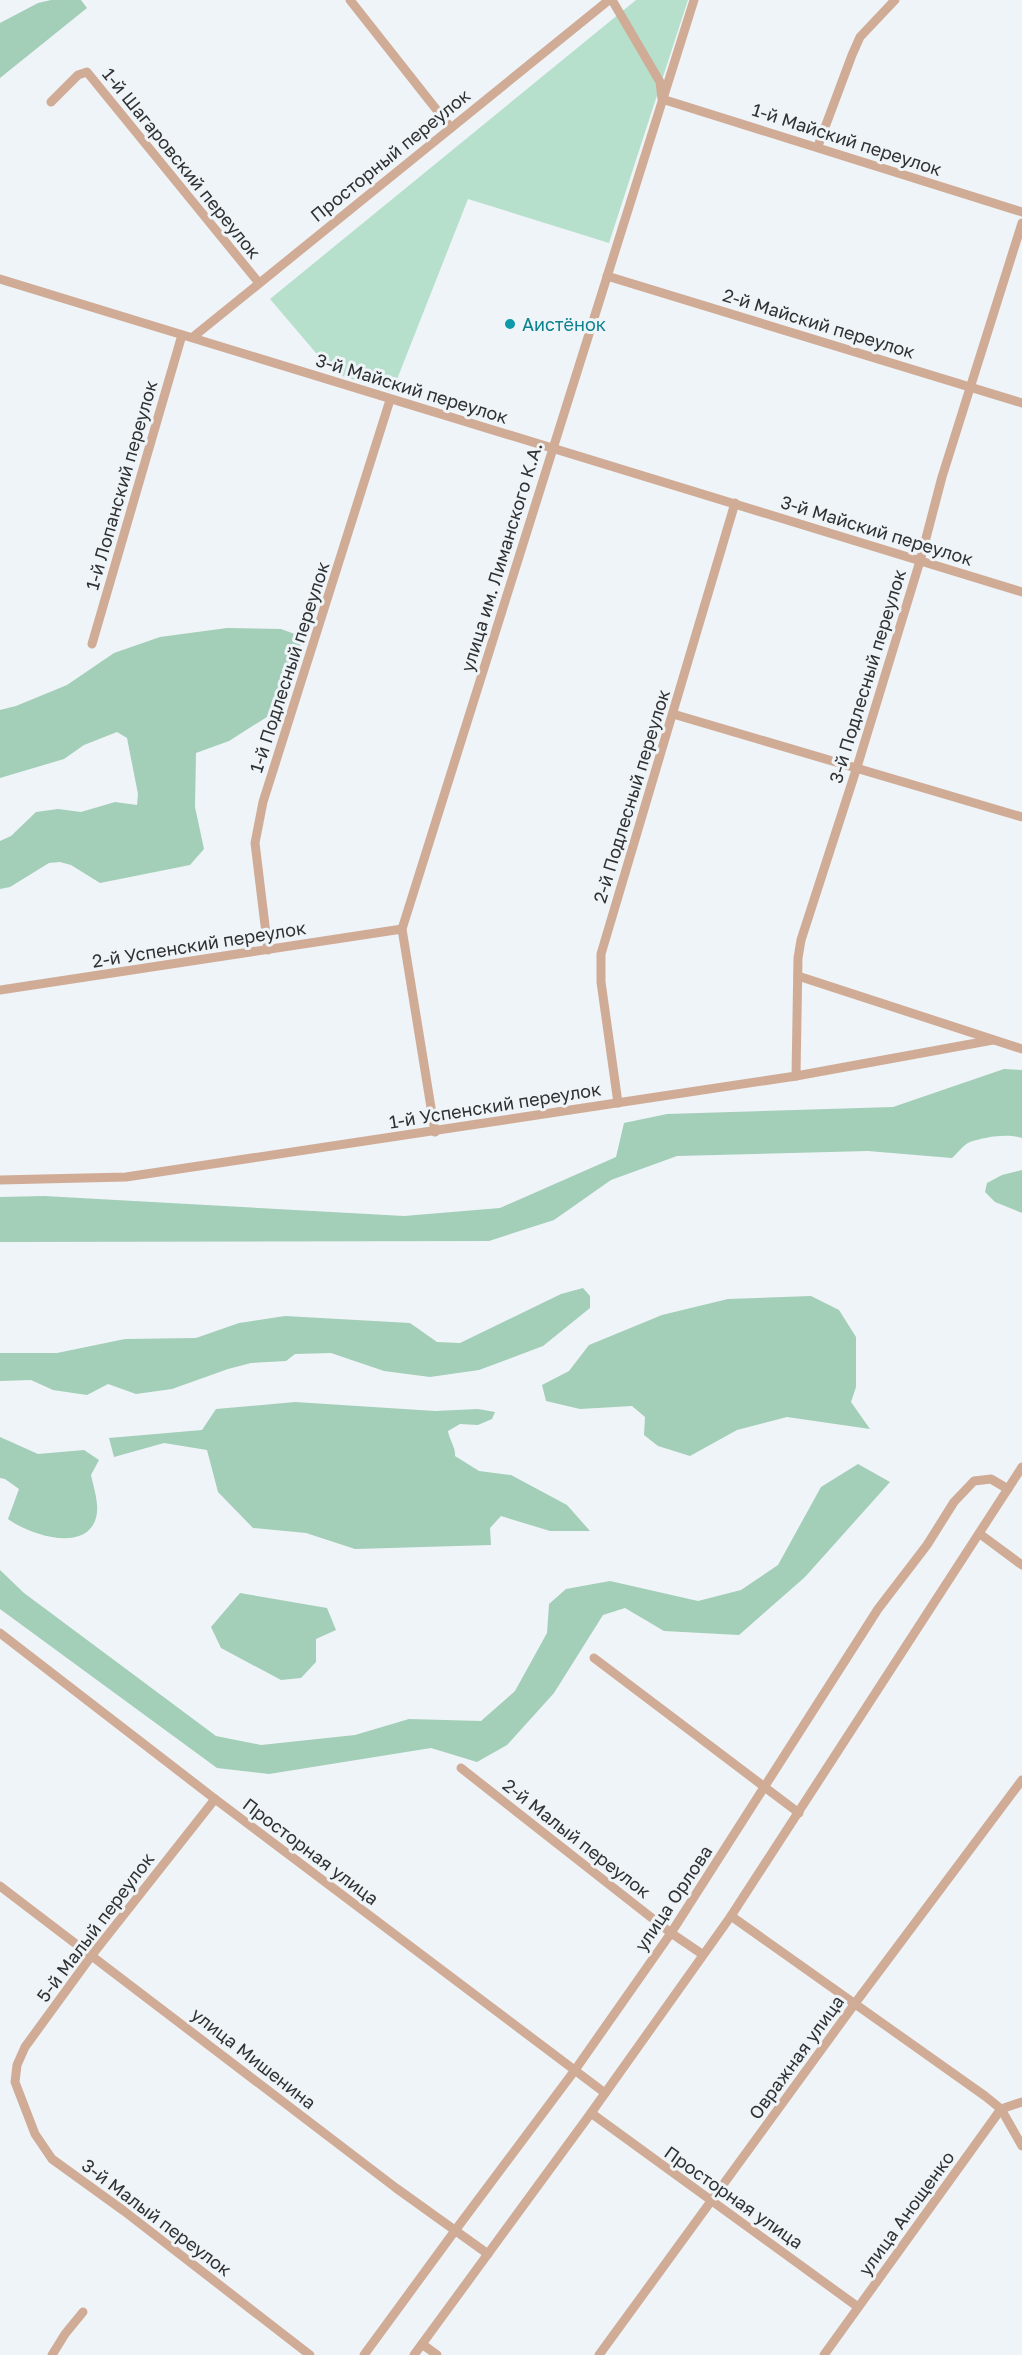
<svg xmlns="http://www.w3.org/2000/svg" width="1022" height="2355" font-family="'Golos Text',sans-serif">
<rect width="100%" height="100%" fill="#eff4f8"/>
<polygon fill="#b6e0cb" points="636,0 688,0 609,243 468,199 392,392 333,373 270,299"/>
<g fill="#a3ceb8">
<polygon points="51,0 81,0 87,8 0,78 0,23 38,3"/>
<polygon points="227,628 281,629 303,637 281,708 229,741 196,753 195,807 204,849 190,865 100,883 71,865 60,862 49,863 10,887 0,889 0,841 11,836 36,812 58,809 81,812 115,802 137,805 138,794 127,738 117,732 84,745 64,759 0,778 0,710 16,706 67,685 114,653 160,637"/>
<path d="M1004,1069l18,1v68c-14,-5 -38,-1 -52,4 -7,3 -12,11 -18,16l-84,-7 -191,5 -66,24 -57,40 -65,21 -489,1v-45l44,-1 360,20 96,-8 116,-51 8,-34 43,-9 226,-7z"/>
<polygon points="1022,1170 1022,1213 995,1202 985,1192 987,1183 1002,1175"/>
<polygon points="583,1288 590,1296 590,1308 543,1346 479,1370 430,1377 384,1371 331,1353 295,1354 286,1361 251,1363 228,1369 172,1389 136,1394 108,1384 87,1395 53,1390 31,1380 0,1381 0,1353 57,1353 125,1339 196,1338 239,1323 285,1316 410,1323 437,1342 460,1343 561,1294"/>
<polygon points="811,1296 839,1310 856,1337 856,1387 851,1402 870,1429 787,1417 737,1430 690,1456 658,1446 644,1435 645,1417 632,1406 580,1409 546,1401 542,1385 569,1371 589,1345 662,1315 728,1299"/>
<path d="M295,1402l140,9 43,-2 17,3 -3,7 -14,6 -18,-1 -12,7c1,8 8,17 7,25l24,15 32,4 56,30 23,26h-40l-49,-15 -11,12 1,17 -136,4 -49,-16 -53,-5 -35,-36 -11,-42 -43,-7 -50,14 -5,-19 93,-8 14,-21z"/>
<path d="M0,1437l38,17 46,-4 15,10 -8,15c3,15 11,35 2,50 -16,26 -66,8 -85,-6l11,-30 -14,-10 -5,-1z"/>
<polygon points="858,1464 890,1482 805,1577 739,1635 664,1631 625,1608 603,1615 554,1693 507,1745 477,1762 431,1748 269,1774 217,1768 0,1609 0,1570 24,1593 216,1736 261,1745 355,1735 409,1719 481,1721 515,1691 547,1633 549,1604 566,1589 610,1581 698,1601 741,1590 778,1565 821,1487"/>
<polygon points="240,1593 327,1608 336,1630 316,1639 316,1662 301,1678 281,1680 221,1648 211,1627"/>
</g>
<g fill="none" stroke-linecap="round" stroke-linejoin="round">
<g stroke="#d0ac97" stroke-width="9">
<polyline points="350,0 451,128"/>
<polyline points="612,0 660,82 662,99 1022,212"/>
<polyline points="51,102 78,75 87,72 259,283"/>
<polyline points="818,146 852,55 860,37 895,0"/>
<polyline points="607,276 1022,403"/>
<polyline points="0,279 1022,592"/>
<polyline points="193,337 609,0"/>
<polyline points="92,644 182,335"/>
<polyline points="673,714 1022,817"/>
<polyline points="268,950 255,843 263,802 390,400"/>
<polyline points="798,976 1022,1049"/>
<polyline points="0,990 402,929"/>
<polyline points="796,1076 798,958 801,940 857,767 920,561 942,477 1022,223"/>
<polyline points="618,1103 601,982 601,954 735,503"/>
<polyline points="435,1132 402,929 694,0"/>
<polyline points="0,1180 126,1177 796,1076 993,1040"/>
<polyline points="980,1534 1022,1565"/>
<polyline points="0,1633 215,1799 605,2093"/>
<polyline points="594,1658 799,1813"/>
<polyline points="461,1768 671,1933 702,1954"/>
<polyline points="215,1799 92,1955 25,2047 17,2065 15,2082 35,2134 52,2159 124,2211 310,2355"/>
<polyline points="0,1886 396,2188 488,2254"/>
<polyline points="731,1916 985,2096 1001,2109 1022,2146"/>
<polyline points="591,2113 858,2307"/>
<polyline points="422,2344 437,2355"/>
<polyline points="52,2355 65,2334 83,2312"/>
<polyline points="364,2355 454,2232 575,2070 671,1933 878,1609 927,1545 954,1502 974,1481 991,1479 1008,1489"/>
<polyline points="414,2355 591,2113 731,1916 1022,1467"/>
<polyline points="599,2355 856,2002 1022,1780"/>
<polyline points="824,2355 1001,2109 1022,2102"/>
</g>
</g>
<circle fill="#0f9aa8" stroke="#eff4f8" stroke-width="2" cx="510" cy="324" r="6"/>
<g text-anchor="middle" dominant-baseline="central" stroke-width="6" stroke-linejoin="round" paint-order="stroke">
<g font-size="18" fill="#2f3132" stroke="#eff4f8">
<text transform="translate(847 139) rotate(18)">1-й Майский переулок</text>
<text transform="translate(390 155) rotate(-39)">Просторный переулок</text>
<text transform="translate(182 163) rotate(51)">1-й Шагаровский переулок</text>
<text transform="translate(819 323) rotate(17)">2-й Майский переулок</text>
<text transform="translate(412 388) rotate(17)">3-й Майский переулок</text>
<text transform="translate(121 485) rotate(-74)">1-й Лопанский переулок</text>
<text transform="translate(877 530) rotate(17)">3-й Майский переулок</text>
<text transform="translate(501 557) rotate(-73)">улица им. Лиманского К.А.</text>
<text transform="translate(289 667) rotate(-72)">1-й Подлесный переулок</text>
<text transform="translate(867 676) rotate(-73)">3-й Подлесный переулок</text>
<text transform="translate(631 796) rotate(-73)">2-й Подлесный переулок</text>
<text transform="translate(199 944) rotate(-9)">2-й Успенский переулок</text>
<text transform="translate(495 1105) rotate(-9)">1-й Успенский переулок</text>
<text transform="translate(577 1838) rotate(38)">2-й Малый переулок</text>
<text transform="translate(311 1851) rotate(37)">Просторная улица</text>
<text transform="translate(673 1898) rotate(-56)">улица Орлова</text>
<text transform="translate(95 1927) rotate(-53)">5-й Малый переулок</text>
<text transform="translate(796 2057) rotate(-54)">Овражная улица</text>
<text transform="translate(254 2058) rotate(38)">улица Мишенина</text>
<text transform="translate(734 2197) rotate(35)">Просторная улица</text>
<text transform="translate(906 2213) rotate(-54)">улица Анощенко</text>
<text transform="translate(157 2217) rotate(37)">3-й Малый переулок</text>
</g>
<g font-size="18" fill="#0d838f" stroke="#eff4f8" text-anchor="start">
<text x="522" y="324">Аистёнок</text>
</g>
</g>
</svg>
